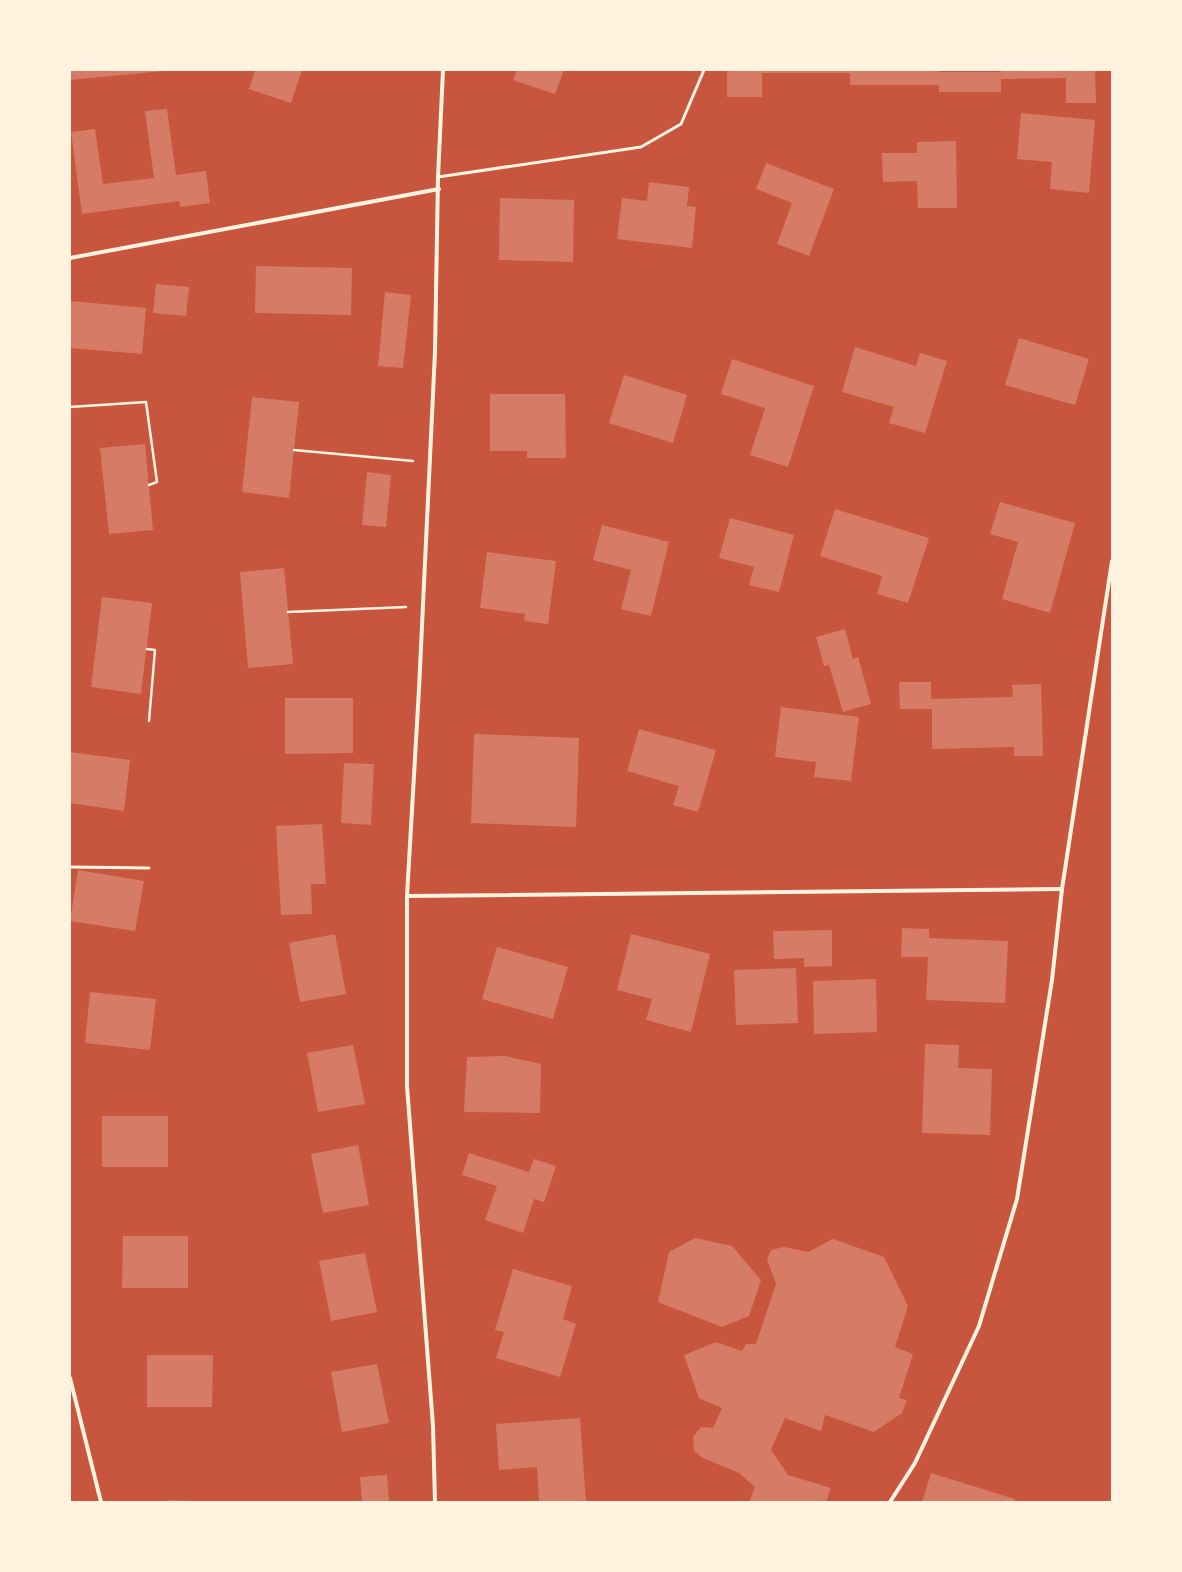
<svg xmlns="http://www.w3.org/2000/svg" width="1182" height="1572" font-family="Ubuntu,sans-serif">
<rect width="100%" height="100%" fill="#c8553d"/>
<g fill="#d67c66">
<polygon points="70,70 164,70 164,71 70,80"/>
<polygon points="255,70 302,70 291,103 249,89"/>
<polygon points="517,70 564,70 555,94 513,80"/>
<polygon points="727,70 939,70 939,72 1001,72 1001,70 1095,70 1096,103 1066,103 1066,78 1001,79 1001,92 939,92 939,85 850,85 850,73 762,73 762,97 727,97"/>
<polygon points="167,109 176,175 206,171 210,203 180,207 179,201 82,214 71,132 95,129 103,184 154,178 145,111"/>
<polygon points="1021,113 1095,120 1089,193 1050,189 1052,162 1017,159"/>
<polygon points="956,141 957,208 918,208 917,181 883,182 882,153 917,153 917,142"/>
<polygon points="766,163 834,189 809,256 777,244 792,203 756,189"/>
<polygon points="649,182 689,187 687,206 696,207 692,248 617,239 622,198 647,201"/>
<polygon points="500,198 574,200 573,262 499,260"/>
<polygon points="256,266 352,268 351,315 255,313"/>
<polygon points="156,284 189,287 186,316 153,313"/>
<polygon points="385,292 411,295 403,368 378,366"/>
<polygon points="70,301 146,308 142,354 70,348"/>
<polygon points="1019,338 1089,359 1075,405 1005,385"/>
<polygon points="855,347 916,366 920,353 947,361 925,433 889,423 894,407 842,392"/>
<polygon points="732,359 814,386 788,467 750,455 765,408 721,394"/>
<polygon points="624,375 687,395 673,443 609,423"/>
<polygon points="490,394 565,394 566,458 527,458 527,451 490,451"/>
<polygon points="252,397 299,402 289,498 242,492"/>
<polygon points="145,444 153,530 109,534 100,448"/>
<polygon points="367,472 391,475 386,527 362,525"/>
<polygon points="1000,502 1075,523 1050,613 1002,599 1018,542 990,534"/>
<polygon points="835,509 929,538 908,603 877,594 882,576 820,556"/>
<polygon points="730,518 794,535 779,592 749,585 754,567 719,558"/>
<polygon points="602,525 669,542 651,616 621,609 631,570 593,560"/>
<polygon points="487,552 556,561 548,624 524,621 525,614 480,608"/>
<polygon points="284,568 293,664 248,668 240,572"/>
<polygon points="102,597 152,603 141,694 91,687"/>
<polygon points="845,629 853,659 858,657 871,704 843,712 829,665 824,666 816,637"/>
<polygon points="899,682 931,682 931,699 1013,697 1012,685 1041,684 1043,756 1014,756 1014,747 932,749 932,709 900,709"/>
<polygon points="285,698 353,698 353,753 285,754"/>
<polygon points="781,707 859,717 851,781 814,777 816,762 775,757"/>
<polygon points="639,729 716,750 698,812 673,805 679,786 627,771"/>
<polygon points="474,734 579,738 576,827 471,823"/>
<polygon points="70,752 130,760 124,811 70,803"/>
<polygon points="344,763 374,764 371,825 341,823"/>
<polygon points="322,824 326,884 311,884 312,914 281,915 276,826"/>
<polygon points="78,870 144,881 135,931 70,921"/>
<polygon points="902,928 929,929 929,938 1008,941 1005,1003 926,1000 928,957 901,957"/>
<polygon points="832,930 832,966 804,967 804,958 774,959 773,931"/>
<polygon points="335,934 346,994 300,1002 289,943"/>
<polygon points="631,934 710,954 691,1032 646,1020 652,999 617,990"/>
<polygon points="497,947 568,967 553,1019 482,999"/>
<polygon points="796,968 798,1023 736,1025 734,970"/>
<polygon points="876,979 877,1032 814,1034 813,981"/>
<polygon points="90,992 156,999 150,1050 85,1043"/>
<polygon points="925,1044 959,1045 958,1068 992,1069 990,1135 922,1133"/>
<polygon points="353,1045 365,1104 318,1112 307,1053"/>
<polygon points="505,1056 541,1064 540,1113 464,1112 467,1057"/>
<rect x="102" y="1116" width="66" height="51"/>
<polygon points="358,1145 369,1205 323,1213 311,1154"/>
<polygon points="469,1153 529,1172 534,1159 556,1166 544,1202 534,1199 523,1233 485,1220 497,1186 462,1175"/>
<polygon points="123,1236 188,1236 188,1288 122,1288"/>
<polygon points="695,1238 732,1246 761,1280 749,1316 722,1327 658,1302 669,1252"/>
<polygon points="833,1239 884,1257 908,1306 895,1347 913,1354 899,1398 907,1400 902,1413 874,1432 825,1415 821,1431 785,1418 771,1450 788,1475 831,1488 826,1502 749,1502 755,1487 739,1473 703,1458 694,1451 693,1437 701,1427 713,1428 722,1408 699,1398 684,1355 716,1342 742,1351 746,1344 756,1344 776,1284 767,1259 771,1250 784,1247 808,1252"/>
<polygon points="365,1253 377,1312 331,1321 319,1261"/>
<polygon points="513,1269 572,1286 563,1319 576,1324 560,1377 496,1358 504,1332 495,1330"/>
<polygon points="147,1355 213,1355 212,1407 147,1407"/>
<polygon points="377,1364 389,1423 342,1432 331,1372"/>
<polygon points="580,1418 586,1502 539,1502 537,1467 499,1470 496,1424"/>
<polygon points="931,1473 1015,1499 1014,1502 922,1502"/>
<polygon points="387,1475 389,1502 362,1502 360,1477"/>
<polygon points="167,1500 195,1501 195,1502 167,1502"/>
</g>
<g fill="none" stroke-linecap="round" stroke-linejoin="round">
<g stroke="#fff3e0" stroke-width="2.5">
<polyline points="70,407 146,402 157,482 149,485"/>
<polyline points="294,450 413,461"/>
<polyline points="288,612 406,607"/>
<polyline points="147,649 155,650 149,721"/>
</g>
<g stroke="#fff3e0" stroke-width="3">
<polyline points="438,177 641,147 681,124 704,70"/>
<polyline points="70,867 149,868"/>
</g>
<g stroke="#fff3e0" stroke-width="4">
<polyline points="70,258 439,189"/>
<polyline points="407,896 1062,889"/>
<polyline points="70,1378 101,1502"/>
<polyline points="435,1502 433,1426 407,1086 407,896 419,689 435,352 438,177 443,70"/>
<polyline points="890,1502 915,1463 979,1326 1017,1199 1052,980 1062,889 1112,561"/>
</g>
</g>
<rect width="1182" height="1572" fill="none" stroke="#fff3e0" stroke-width="142"/>
</svg>
